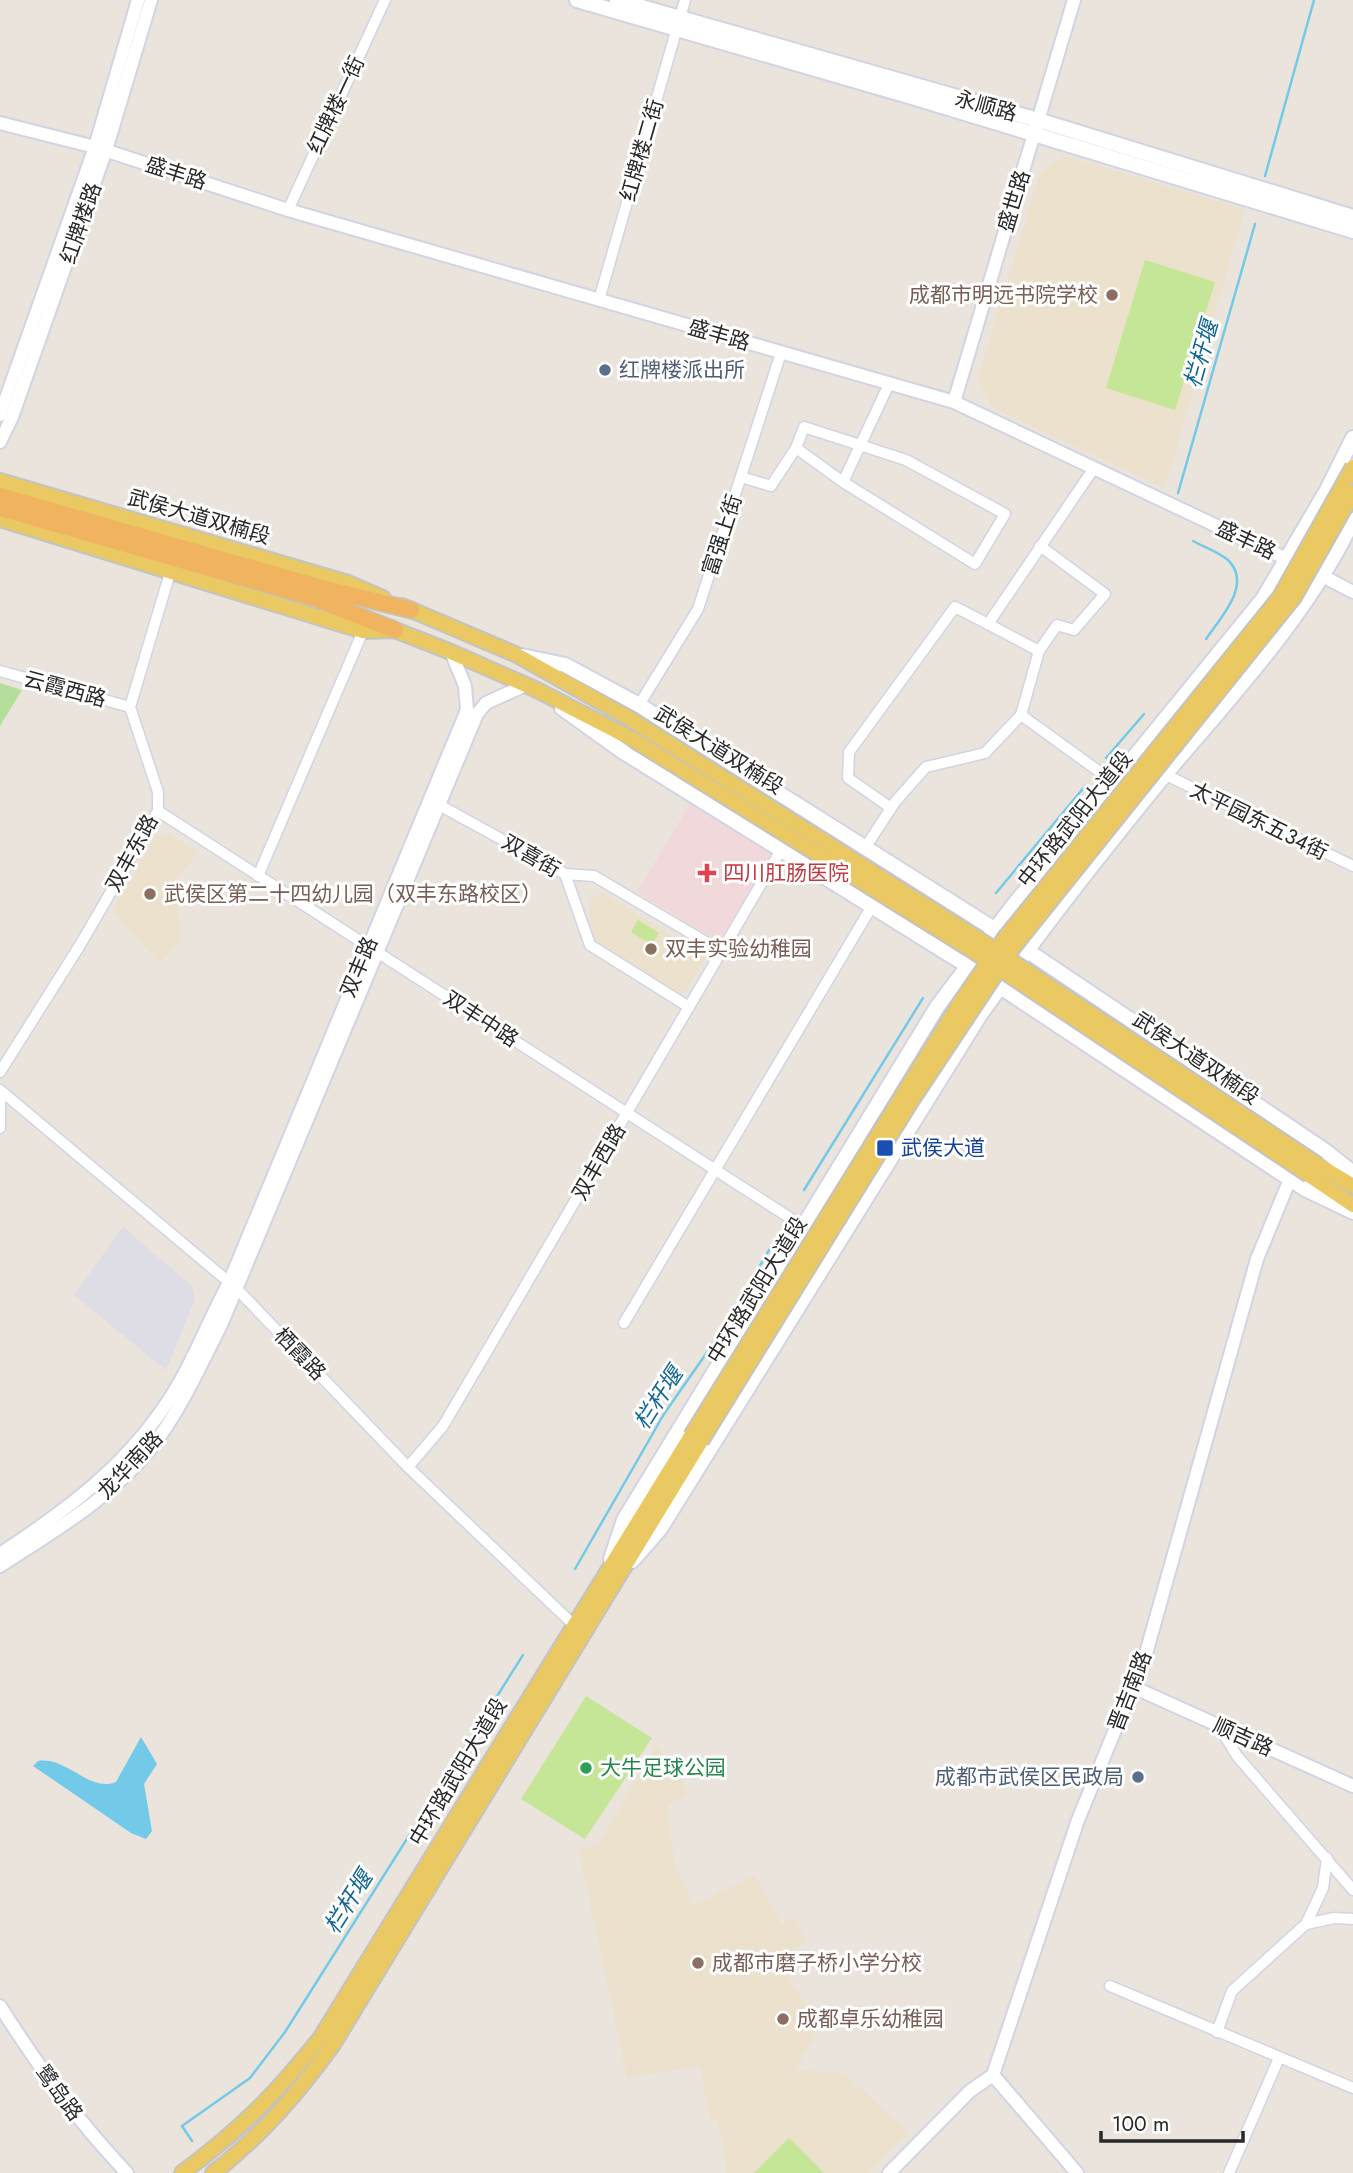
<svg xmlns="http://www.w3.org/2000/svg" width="1353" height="2173" font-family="Jost,'Noto Sans SC',sans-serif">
<rect width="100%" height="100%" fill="#ebe4dc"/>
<polygon fill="#dedce4" points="123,1227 192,1286 195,1299 166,1370 74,1295"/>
<g fill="#ece1cc">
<polygon points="1066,156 1245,209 1165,489 991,407 977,381 1040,172"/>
<polygon points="169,834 199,852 177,877 180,940 160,964 112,910 156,837"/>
<polygon points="602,892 706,957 686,991 679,995 597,941 592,933 589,906 591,900"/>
<polygon points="656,1744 690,1792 667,1805 674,1862 693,1905 755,1875 781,1924 794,1917 807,1942 786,1954 796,1972 788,1977 819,2028 795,2070 844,2073 908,2132 869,2173 727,2173 718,2120 710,2121 700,2066 627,2078 579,1851 600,1842"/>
</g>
<polygon fill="#f1d9db" points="691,802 776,855 722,944 637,892"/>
<polygon fill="#b3df9b" points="0,683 22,690 0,726"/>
<g fill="#c5e697">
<polygon points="1145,260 1215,282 1175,410 1106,388"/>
<polygon points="638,920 659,933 652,945 631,932"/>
<polygon points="586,1696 652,1738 585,1839 521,1799"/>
<polygon points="789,2138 824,2173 754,2173"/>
</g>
<path fill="#73cae8" d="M141,1737l16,27 -13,20 8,47 -6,8 -15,-6 -98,-67 5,-5c29,-5 51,32 78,21z"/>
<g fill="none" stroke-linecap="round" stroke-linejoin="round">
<g stroke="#73cae8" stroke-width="2.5">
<polyline points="1265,176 1314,0"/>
<polyline points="1178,493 1255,224"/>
<path d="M1193,541c11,6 26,11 35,19 25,25 -8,58 -22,79"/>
<polyline points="1106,758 1144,714"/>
<polyline points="996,893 1086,785"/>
<polyline points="804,1190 923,998"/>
<polyline points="575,1569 664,1414 717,1338 771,1247"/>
<polyline points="192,2141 182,2126 250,2078 285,2032 523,1655"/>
</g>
<g stroke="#d1d4e2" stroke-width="13">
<g id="minor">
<polyline points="288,210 385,0"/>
<polyline points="599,300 685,0"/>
<polyline points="741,477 771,486 796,448"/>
<polyline points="843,482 796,448 804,427 906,460 1005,514 975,564 843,482 889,384"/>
<polyline points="988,624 1039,651"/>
<polyline points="0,671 130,707"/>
<polyline points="639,705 698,609 781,353"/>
<polyline points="1021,715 1115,783"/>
<polyline points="1166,775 1353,866"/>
<polyline points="441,806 565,874 590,945 689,1007"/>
<polyline points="891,808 848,778 849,752 955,607 988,624 1094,468"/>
<polyline points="158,811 804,1227"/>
<polyline points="865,848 895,802 926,767 985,753 1021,715 1039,651 1057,625 1074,630 1105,594 1040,546"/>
<polyline points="565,874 594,876 721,951"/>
<polyline points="258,876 363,631"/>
<polyline points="0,1072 80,945 158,811 158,792 130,707 170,573"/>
<polyline points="0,1090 236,1288 408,1467 577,1628"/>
<polyline points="0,1099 0,1128"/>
<polyline points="624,1323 872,906"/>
<polyline points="408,1467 443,1426 781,850"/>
<polyline points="1219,1726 1237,1756 1353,1890"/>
<polyline points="1306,1924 1334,1918 1353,1919"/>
<polyline points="1110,1986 1353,2088"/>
<polyline points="1217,2032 1232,1991 1306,1924 1323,1888 1327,1858"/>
<polyline points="1229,2173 1279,2058"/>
</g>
</g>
<g stroke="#d1d4e2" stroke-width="16">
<g id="tertiary">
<polyline points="0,123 95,147 288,210 954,402 1295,563"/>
<polyline points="954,402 1074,0"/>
<polyline points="0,415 95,147 138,0"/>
<polyline points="0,442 12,417 106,150 151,0"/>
<polyline points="1315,572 1353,592"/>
<path d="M0,1554c62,-41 119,-82 162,-144 28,-39 44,-85 67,-127l238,-573 -2,-24 -14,-34"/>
<path d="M0,1566c54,-35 111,-68 152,-119 28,-36 48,-81 69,-122l256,-611 9,-11 40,-18"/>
<polyline points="1133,1687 1353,1786"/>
<path d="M0,2006c40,63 76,113 127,167"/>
<polyline points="993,2075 1078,1820 1145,1657 1257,1259 1290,1179"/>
<polyline points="993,2075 1077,2173"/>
<polyline points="889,2173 970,2091 993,2075"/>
</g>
</g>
<g stroke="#d1d4e2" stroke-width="18">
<g id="secondary">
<polyline points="577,0 912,97 1353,231"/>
<polyline points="617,0 1038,120 1353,217"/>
<polyline points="522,656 565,665 639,705 1002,934"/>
<polyline points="562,708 622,751 976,971"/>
<polyline points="1019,945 1324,1150 1353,1173"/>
<polyline points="993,982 1305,1189 1353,1212"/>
<polyline points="611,1559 624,1520 937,1007 1012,907 1263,599 1327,490 1353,438"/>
<path d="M632,1561l28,-32 320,-514c60,-84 123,-165 188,-244 66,-78 141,-158 185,-251"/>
</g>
</g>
<g stroke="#c3c3c3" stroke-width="18">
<g id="primary">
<polyline points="0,481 348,583 383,598"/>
<polyline points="0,519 363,631 395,630 451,652 535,689 634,740"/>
<polyline points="402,606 515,654 627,717"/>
<polyline points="1318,1165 1353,1186"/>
<polyline points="1309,1175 1353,1205"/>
<path d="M182,2173c58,-43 94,-79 139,-136l370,-601"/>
<path d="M213,2173c48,-37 84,-79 119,-127l369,-605"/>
</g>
</g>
<g stroke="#c3c3c3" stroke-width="19">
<g id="trunk">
<polyline points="0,496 318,587 411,610"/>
<polyline points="0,508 314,598 395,630"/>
</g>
</g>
<use href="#minor" stroke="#fff" stroke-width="10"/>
<use href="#tertiary" stroke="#fff" stroke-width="12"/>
<use href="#secondary" stroke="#fff" stroke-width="14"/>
<use href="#primary" stroke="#eac962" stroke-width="14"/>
<use href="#trunk" stroke="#f0b35f" stroke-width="16"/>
<g stroke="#c3c3c3" stroke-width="18" stroke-linecap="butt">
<g id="primary-bridge">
<polyline points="627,717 983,942 1318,1165"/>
<polyline points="634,740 970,949 1309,1175"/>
<polyline points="691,1436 960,1003 1004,939 1280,597 1353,467"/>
<polyline points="701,1441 910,1103 1015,945 1294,597 1353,493"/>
</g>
</g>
<use href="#primary-bridge" stroke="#eac962" stroke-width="14"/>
</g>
<g fill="#8d6e63" stroke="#fff" stroke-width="2.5">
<circle cx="1112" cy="295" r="7"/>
<circle cx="150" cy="894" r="7"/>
<circle cx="651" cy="949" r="7"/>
<circle cx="698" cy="1963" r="7"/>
<circle cx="783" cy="2019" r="7"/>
</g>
<g fill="#5c6f8a" stroke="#fff" stroke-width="2.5">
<circle cx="605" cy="370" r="7"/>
<circle cx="1138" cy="1777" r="7"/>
</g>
<path fill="#e0444e" stroke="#fff" stroke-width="2.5" d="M703.5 862.5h7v7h7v7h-7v7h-7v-7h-7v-7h7z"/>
<rect fill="#1a4fb4" stroke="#fff" stroke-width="2.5" x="876" y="1139" width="18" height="18" rx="3.5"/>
<circle fill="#2e9e5b" stroke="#fff" stroke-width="2.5" cx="586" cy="1768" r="7"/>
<g text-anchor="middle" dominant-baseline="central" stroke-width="6" stroke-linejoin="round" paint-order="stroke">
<g font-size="21" fill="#292929" stroke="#fff">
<text transform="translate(336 105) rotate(-65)">红牌楼一街</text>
<text transform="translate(986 106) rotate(15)">永顺路</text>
<text transform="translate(642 150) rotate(-74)">红牌楼二街</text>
<text transform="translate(176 173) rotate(18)">盛丰路</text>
<text transform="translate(1014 201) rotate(-73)">盛世路</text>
<text transform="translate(81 223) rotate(-71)">红牌楼路</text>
<text transform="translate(719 335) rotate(16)">盛丰路</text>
<text transform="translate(199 517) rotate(16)">武侯大道双楠段</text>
<text transform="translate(722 535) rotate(-72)">富强上街</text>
<text transform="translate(1246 540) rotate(25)">盛丰路</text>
<text transform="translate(65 689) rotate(15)">云霞西路</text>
<text transform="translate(719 750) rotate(32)">武侯大道双楠段</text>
<text transform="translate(1075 819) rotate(-51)">中环路武阳大道段</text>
<text transform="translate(1259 821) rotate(26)">太平园东五34街</text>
<text transform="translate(132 853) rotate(-61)">双丰东路</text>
<text transform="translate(531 856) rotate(30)">双喜街</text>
<text transform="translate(359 967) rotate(-67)">双丰路</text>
<text transform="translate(481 1019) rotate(33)">双丰中路</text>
<text transform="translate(1196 1058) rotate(34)">武侯大道双楠段</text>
<text transform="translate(599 1162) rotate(-60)">双丰西路</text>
<text transform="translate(757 1290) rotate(-58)">中环路武阳大道段</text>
<text transform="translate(300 1354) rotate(46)">栖霞路</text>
<text transform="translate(130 1465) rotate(-47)">龙华南路</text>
<text transform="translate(1130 1691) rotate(-69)">晋吉南路</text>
<text transform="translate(1243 1737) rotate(24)">顺吉路</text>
<text transform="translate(458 1772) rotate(-59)">中环路武阳大道段</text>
<text transform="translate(59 2093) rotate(53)">鹭岛路</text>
</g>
<g font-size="21" fill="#785e54" stroke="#fff" text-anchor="start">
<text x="1098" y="295" text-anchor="end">成都市明远书院学校</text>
<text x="164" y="894">武侯区第二十四幼儿园（双丰东路校区）</text>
<text x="665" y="949">双丰实验幼稚园</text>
<text x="712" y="1963">成都市磨子桥小学分校</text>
<text x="797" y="2019">成都卓乐幼稚园</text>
</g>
<g font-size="21" fill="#4e5e75" stroke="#fff" text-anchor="start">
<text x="619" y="370">红牌楼派出所</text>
<text x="1124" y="1777" text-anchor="end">成都市武侯区民政局</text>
</g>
<g font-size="21" fill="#be3a42" stroke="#fff" text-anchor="start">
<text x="723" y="873">四川肛肠医院</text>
</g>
<g font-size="21" fill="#164399" stroke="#fff" text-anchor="start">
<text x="901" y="1148">武侯大道</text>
</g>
<g font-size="21" fill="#27864d" stroke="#fff" text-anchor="start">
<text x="600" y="1768">大牛足球公园</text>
</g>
<g font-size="23" font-style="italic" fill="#146893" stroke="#fff">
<text transform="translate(1201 354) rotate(-74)">栏杆堰</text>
<text transform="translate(658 1398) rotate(-57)">栏杆堰</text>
<text transform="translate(348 1902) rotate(-58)">栏杆堰</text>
</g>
</g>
<path d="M1101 2131v10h142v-10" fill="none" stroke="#292929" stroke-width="3.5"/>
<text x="1112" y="2131" font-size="21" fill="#292929" stroke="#ffffff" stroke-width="5" paint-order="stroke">100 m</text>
</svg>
